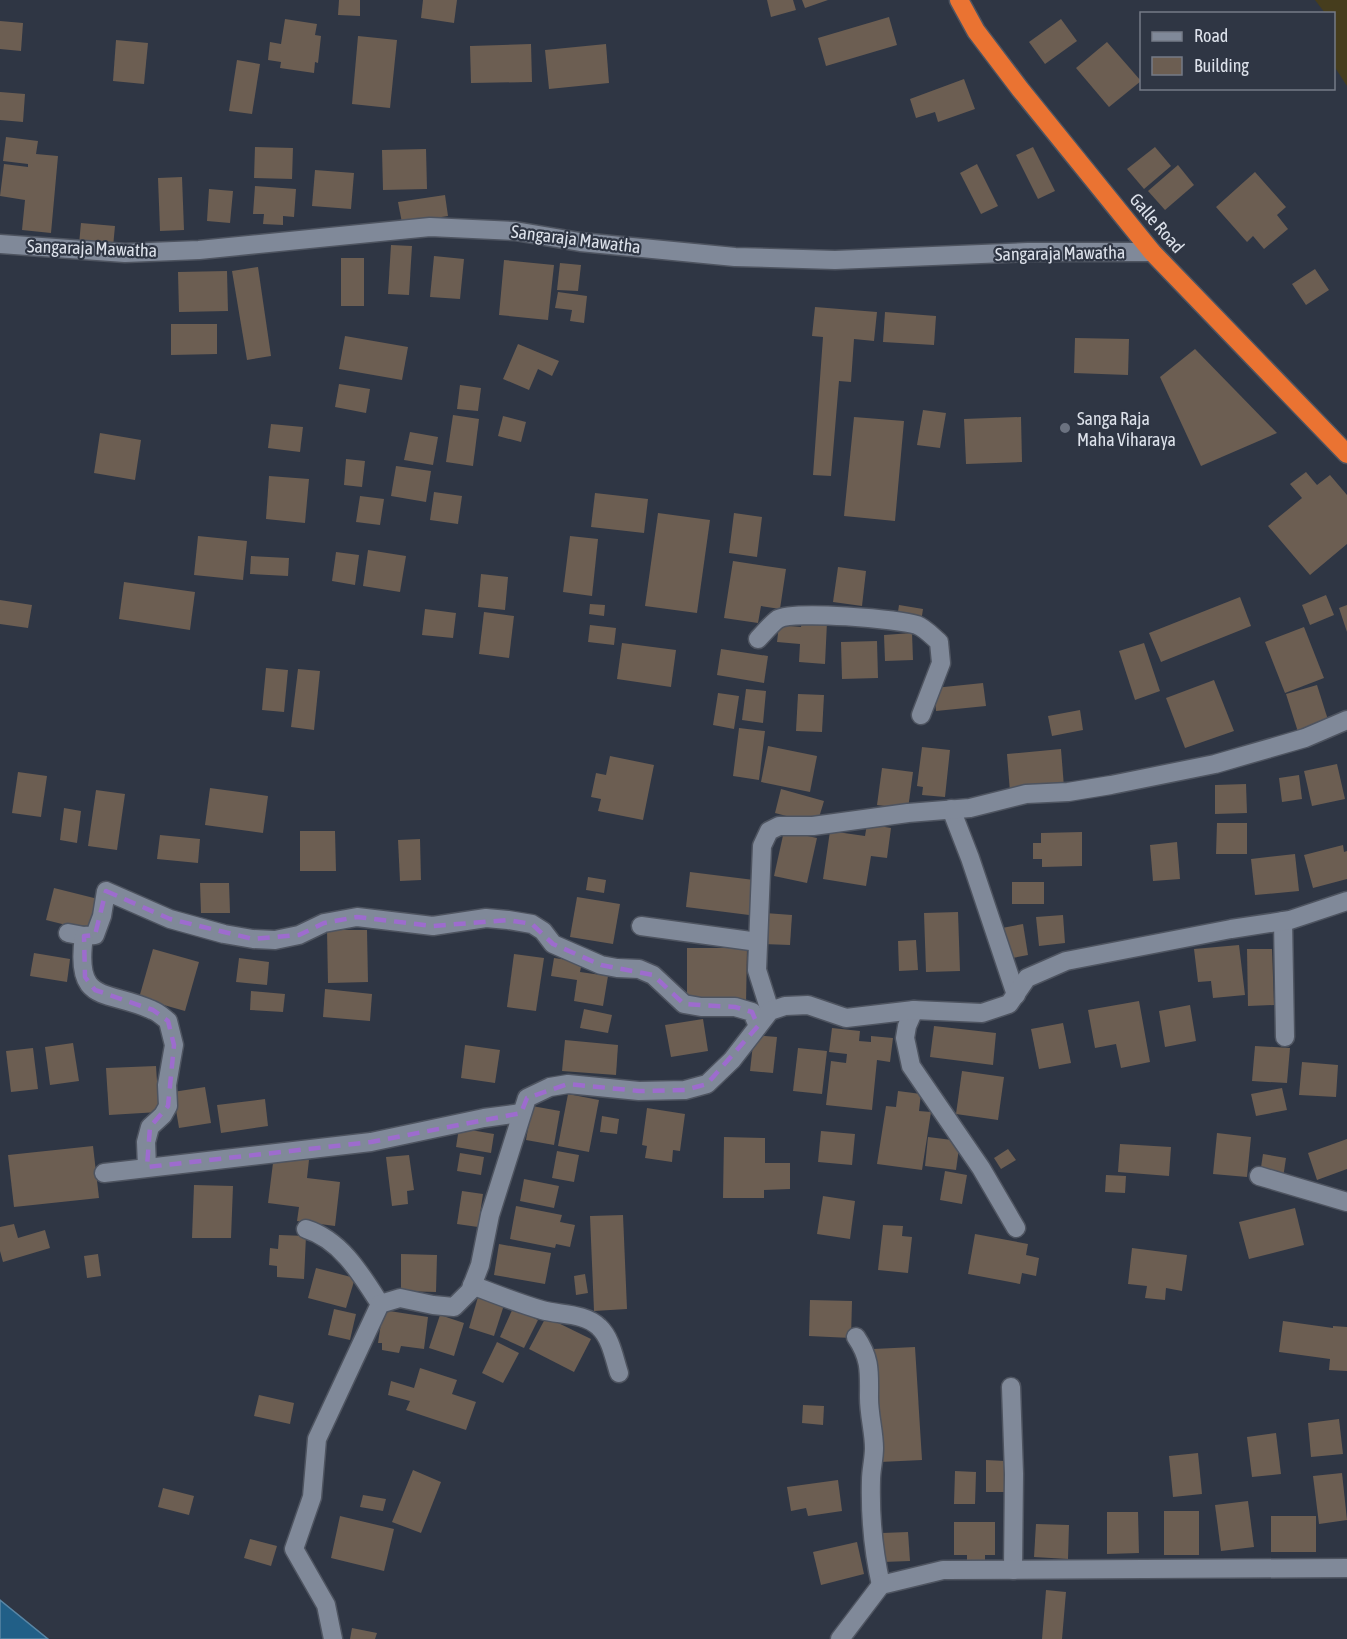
<svg xmlns="http://www.w3.org/2000/svg" width="1347" height="1639" font-family="'Asap Condensed',sans-serif">
<rect width="100%" height="100%" fill="#2f3644"/>
<polygon fill="#463d1d" points="1315,0 1347,0 1347,86 1334,66 1334,14 1325,13"/>
<polygon fill="#215f87" stroke="#5986a5" stroke-width="1.5" points="0,1600 48,1639 0,1639"/>
<g fill="#6c5e52">
<polygon points="339,0 360,0 360,16 338,15"/>
<polygon points="423,0 457,0 454,23 421,18"/>
<polygon points="767,0 793,0 796,10 771,17"/>
<polygon points="802,0 828,0 805,8"/>
<polygon points="889,17 897,45 826,66 818,38"/>
<polygon points="285,19 317,24 315,35 321,36 318,63 315,62 314,73 280,68 281,62 268,60 270,42 281,44"/>
<polygon points="1061,19 1077,41 1045,64 1029,42"/>
<polygon points="0,21 23,23 21,51 0,49"/>
<polygon points="358,36 397,40 390,108 352,104"/>
<polygon points="116,40 148,43 144,84 113,81"/>
<polygon points="1107,42 1141,81 1109,107 1076,68"/>
<polygon points="531,44 532,82 471,83 470,46"/>
<polygon points="606,44 609,83 549,89 545,50"/>
<polygon points="237,60 260,64 252,114 229,111"/>
<polygon points="964,79 975,109 938,122 935,112 916,118 910,99"/>
<polygon points="0,92 25,94 23,122 0,120"/>
<polygon points="6,137 38,141 36,154 58,156 51,233 22,230 25,200 0,196 4,164 28,167 28,164 3,161"/>
<polygon points="255,147 293,148 292,179 254,178"/>
<polygon points="1033,147 1055,191 1038,199 1016,155"/>
<polygon points="1155,147 1171,166 1144,189 1127,169"/>
<polygon points="426,149 427,189 383,190 382,150"/>
<polygon points="977,164 998,206 981,214 960,173"/>
<polygon points="1178,165 1194,185 1165,210 1148,191"/>
<polygon points="315,170 354,173 351,209 312,206"/>
<polygon points="1255,172 1286,207 1277,215 1288,229 1264,249 1253,236 1247,242 1216,207"/>
<polygon points="182,177 184,230 160,231 158,178"/>
<polygon points="255,186 296,189 294,217 283,216 283,225 263,224 264,214 253,214"/>
<polygon points="209,189 233,191 230,223 207,221"/>
<polygon points="445,195 448,216 402,223 398,202"/>
<polygon points="81,223 115,226 113,247 79,244"/>
<polygon points="391,245 412,246 409,295 388,294"/>
<polygon points="434,256 464,259 460,299 430,297"/>
<rect x="341" y="258" width="23" height="48"/>
<polygon points="504,260 554,265 548,320 499,315"/>
<polygon points="560,263 581,265 578,291 557,290"/>
<polygon points="258,267 271,356 247,360 232,271"/>
<polygon points="1315,269 1329,290 1306,305 1292,284"/>
<polygon points="227,271 228,311 179,312 178,272"/>
<polygon points="558,292 587,296 584,323 570,321 572,310 555,308"/>
<polygon points="815,307 877,312 874,341 854,339 851,382 839,381 831,476 813,475 823,337 812,336"/>
<polygon points="885,312 936,316 934,345 883,342"/>
<polygon points="171,324 217,324 217,354 171,355"/>
<polygon points="345,336 408,347 402,380 339,369"/>
<polygon points="1075,338 1129,339 1128,375 1074,373"/>
<polygon points="518,344 559,361 552,376 538,369 529,390 503,379"/>
<polygon points="1195,349 1277,433 1201,466 1160,377"/>
<polygon points="339,384 370,389 366,413 335,407"/>
<polygon points="460,385 481,388 478,411 457,409"/>
<polygon points="923,410 946,413 940,448 917,445"/>
<polygon points="453,415 479,419 473,466 446,462"/>
<polygon points="503,416 526,422 521,442 498,436"/>
<polygon points="854,417 904,421 895,521 844,516"/>
<polygon points="1021,417 1022,462 966,464 964,419"/>
<polygon points="271,424 303,427 300,452 268,448"/>
<polygon points="410,432 438,437 433,465 404,460"/>
<polygon points="100,433 141,440 135,480 94,473"/>
<polygon points="346,459 365,461 362,487 344,485"/>
<polygon points="396,466 431,471 426,502 391,496"/>
<polygon points="1306,472 1317,485 1330,475 1347,495 1347,544 1310,575 1268,526 1302,498 1290,484"/>
<polygon points="269,476 309,479 305,523 266,519"/>
<polygon points="434,492 462,496 458,524 430,520"/>
<polygon points="595,493 648,499 644,533 591,527"/>
<polygon points="360,496 384,499 380,525 356,522"/>
<polygon points="658,513 710,520 697,613 645,606"/>
<polygon points="734,513 762,517 757,557 729,553"/>
<polygon points="198,536 247,541 243,580 194,575"/>
<polygon points="570,536 598,539 592,596 563,592"/>
<polygon points="368,550 406,556 400,592 363,586"/>
<polygon points="336,552 359,555 355,585 332,581"/>
<polygon points="251,556 289,558 288,576 250,574"/>
<polygon points="733,561 786,569 780,609 761,606 758,623 724,618"/>
<polygon points="838,567 866,571 862,606 833,602"/>
<polygon points="481,574 508,577 505,610 478,607"/>
<polygon points="124,582 195,592 190,630 119,619"/>
<polygon points="1326,595 1334,615 1310,625 1302,605"/>
<polygon points="1240,597 1251,626 1161,662 1149,633"/>
<polygon points="0,600 32,605 28,628 0,624"/>
<polygon points="590,604 605,605 604,616 589,614"/>
<polygon points="899,605 923,609 921,622 897,618"/>
<polygon points="1347,605 1347,632 1339,608"/>
<polygon points="425,609 456,613 453,638 422,635"/>
<polygon points="484,612 514,616 509,658 479,654"/>
<polygon points="802,620 827,622 825,664 799,662 800,644 777,642 779,625 801,627"/>
<polygon points="590,625 616,628 614,645 588,642"/>
<polygon points="1304,627 1324,678 1285,693 1265,642"/>
<polygon points="912,633 913,660 885,661 884,635"/>
<polygon points="877,641 878,678 842,679 841,642"/>
<polygon points="622,643 676,650 671,687 617,679"/>
<polygon points="1144,643 1160,691 1135,700 1119,651"/>
<polygon points="721,649 768,656 764,683 717,675"/>
<polygon points="266,668 288,670 284,712 262,710"/>
<polygon points="298,669 320,671 314,730 291,727"/>
<polygon points="1214,680 1234,731 1185,748 1166,698"/>
<polygon points="983,683 986,706 936,711 934,688"/>
<polygon points="1317,685 1329,723 1298,732 1286,694"/>
<polygon points="746,689 766,691 763,723 742,720"/>
<polygon points="718,693 739,696 734,729 713,725"/>
<polygon points="798,694 824,695 822,732 796,731"/>
<polygon points="1080,710 1083,730 1052,736 1048,716"/>
<polygon points="739,728 765,731 759,780 733,776"/>
<polygon points="768,746 817,756 810,792 761,782"/>
<polygon points="922,747 950,750 945,797 922,795 923,787 917,786"/>
<polygon points="1061,749 1064,787 1010,792 1007,754"/>
<polygon points="610,756 654,765 643,820 598,811 601,799 591,797 596,773 606,775"/>
<polygon points="1337,764 1345,799 1312,806 1304,771"/>
<polygon points="882,768 913,772 908,809 877,805"/>
<polygon points="18,772 47,776 41,817 12,813"/>
<polygon points="1299,775 1302,799 1282,802 1279,778"/>
<polygon points="1246,784 1247,813 1215,814 1215,785"/>
<polygon points="210,788 268,796 263,833 205,825"/>
<polygon points="781,789 824,801 817,824 775,813"/>
<polygon points="96,790 125,794 117,850 88,846"/>
<polygon points="64,808 81,811 77,843 60,840"/>
<polygon points="1217,823 1247,823 1247,854 1216,854"/>
<polygon points="867,824 891,828 887,858 871,856 866,886 823,879 830,831 865,836"/>
<polygon points="300,831 335,831 336,871 300,871"/>
<polygon points="784,831 817,838 807,883 774,876"/>
<polygon points="1082,832 1082,866 1042,867 1042,859 1033,859 1033,843 1041,843 1041,833"/>
<polygon points="160,835 200,839 198,863 157,859"/>
<polygon points="420,839 421,880 400,881 398,840"/>
<polygon points="1177,842 1180,879 1153,881 1150,845"/>
<polygon points="1343,845 1344,852 1347,851 1347,879 1313,888 1304,855"/>
<polygon points="1295,854 1299,891 1255,895 1251,859"/>
<polygon points="690,872 754,880 749,915 686,907"/>
<polygon points="588,877 606,880 604,893 586,890"/>
<rect x="1012" y="882" width="32" height="22"/>
<polygon points="200,883 229,883 230,913 201,913"/>
<polygon points="54,888 98,899 90,931 46,920"/>
<polygon points="577,897 620,904 613,944 570,937"/>
<polygon points="958,912 960,971 926,972 924,913"/>
<polygon points="765,913 792,915 790,945 763,944"/>
<polygon points="1063,915 1065,943 1039,946 1036,917"/>
<polygon points="1023,924 1028,955 1007,959 1002,928"/>
<polygon points="327,930 367,930 368,982 328,983"/>
<polygon points="916,940 918,970 899,971 898,941"/>
<polygon points="1239,945 1245,995 1213,998 1211,981 1198,982 1194,949"/>
<polygon points="687,948 747,948 746,1004 687,1004"/>
<polygon points="153,949 199,962 185,1011 139,998"/>
<polygon points="1247,949 1272,949 1274,1005 1248,1006"/>
<polygon points="34,953 70,959 67,982 30,976"/>
<polygon points="514,954 544,958 536,1011 507,1007"/>
<polygon points="239,958 269,962 267,985 236,982"/>
<polygon points="554,958 582,962 580,972 608,976 603,1006 574,1001 577,980 551,976"/>
<polygon points="325,989 372,994 370,1021 323,1017"/>
<polygon points="251,991 285,994 283,1012 250,1010"/>
<polygon points="1139,1001 1150,1062 1121,1068 1116,1044 1095,1048 1088,1010"/>
<polygon points="1190,1005 1196,1041 1165,1047 1159,1011"/>
<polygon points="584,1009 612,1015 608,1033 580,1028"/>
<polygon points="703,1019 708,1051 671,1057 665,1025"/>
<polygon points="1063,1023 1071,1063 1039,1069 1031,1029"/>
<polygon points="934,1026 996,1033 993,1065 930,1057"/>
<polygon points="832,1028 860,1031 859,1041 871,1042 871,1036 893,1038 890,1062 877,1060 872,1110 826,1105 831,1061 846,1063 847,1054 829,1052"/>
<polygon points="754,1035 777,1037 773,1073 750,1071"/>
<polygon points="565,1040 618,1045 616,1075 562,1071"/>
<polygon points="73,1043 79,1081 50,1085 45,1047"/>
<polygon points="465,1045 500,1050 495,1083 461,1078"/>
<polygon points="1255,1046 1290,1048 1287,1083 1252,1081"/>
<polygon points="33,1048 38,1089 11,1092 6,1051"/>
<polygon points="798,1048 827,1051 822,1094 793,1091"/>
<polygon points="1302,1062 1338,1065 1336,1097 1299,1095"/>
<polygon points="156,1066 159,1112 109,1115 106,1068"/>
<polygon points="962,1071 1004,1077 998,1120 956,1114"/>
<polygon points="205,1087 211,1123 179,1128 173,1092"/>
<polygon points="1282,1088 1287,1110 1256,1116 1251,1094"/>
<polygon points="898,1091 921,1094 919,1111 931,1112 922,1170 877,1164 886,1106 896,1107"/>
<polygon points="568,1094 599,1100 589,1152 558,1146"/>
<polygon points="265,1099 268,1126 221,1133 217,1105"/>
<polygon points="532,1106 560,1111 554,1145 526,1140"/>
<polygon points="647,1108 685,1114 680,1151 673,1150 672,1162 645,1158 647,1146 642,1145"/>
<polygon points="602,1116 619,1119 617,1134 600,1132"/>
<polygon points="459,1128 494,1134 491,1153 456,1147"/>
<polygon points="821,1131 855,1134 852,1165 818,1162"/>
<polygon points="1217,1133 1251,1137 1247,1177 1213,1174"/>
<polygon points="724,1137 765,1138 765,1163 790,1163 790,1189 764,1190 764,1198 723,1198"/>
<polygon points="928,1137 960,1141 956,1170 925,1166"/>
<polygon points="1347,1139 1347,1169 1317,1180 1308,1153"/>
<polygon points="1120,1144 1171,1147 1169,1176 1118,1172"/>
<polygon points="93,1146 99,1198 14,1207 8,1155"/>
<polygon points="1008,1149 1016,1160 1001,1169 994,1158"/>
<polygon points="557,1151 579,1155 574,1182 552,1178"/>
<polygon points="460,1153 484,1157 481,1175 457,1171"/>
<polygon points="1263,1154 1286,1158 1283,1178 1260,1174"/>
<polygon points="274,1155 309,1160 307,1178 340,1182 335,1226 297,1221 299,1207 268,1203"/>
<polygon points="409,1155 414,1190 407,1191 408,1204 392,1206 386,1157"/>
<polygon points="945,1171 967,1175 962,1204 940,1200"/>
<polygon points="1106,1175 1126,1176 1125,1193 1105,1192"/>
<polygon points="524,1179 559,1186 554,1208 520,1201"/>
<polygon points="194,1185 233,1186 231,1238 192,1238"/>
<polygon points="462,1191 483,1194 478,1227 457,1224"/>
<polygon points="823,1196 855,1201 850,1239 817,1234"/>
<polygon points="516,1206 562,1215 560,1222 575,1225 570,1247 556,1244 555,1248 510,1239"/>
<polygon points="1295,1208 1304,1245 1249,1259 1239,1222"/>
<polygon points="623,1215 627,1309 594,1311 590,1216"/>
<polygon points="14,1224 18,1238 45,1230 50,1248 3,1262 0,1251 0,1227"/>
<polygon points="883,1225 903,1226 902,1236 912,1237 908,1273 878,1270"/>
<polygon points="975,1234 1028,1244 1026,1255 1039,1258 1036,1276 1022,1273 1020,1284 968,1274"/>
<polygon points="279,1235 306,1236 304,1279 277,1277 277,1266 269,1265 270,1248 278,1249"/>
<polygon points="499,1244 551,1253 545,1284 494,1275"/>
<polygon points="1132,1248 1187,1255 1182,1291 1166,1288 1165,1300 1145,1298 1147,1286 1128,1284"/>
<polygon points="98,1254 101,1276 87,1278 84,1256"/>
<polygon points="401,1254 437,1255 436,1292 401,1291"/>
<polygon points="316,1268 355,1278 346,1308 308,1298"/>
<polygon points="585,1274 588,1293 576,1295 574,1276"/>
<polygon points="478,1297 504,1305 494,1336 469,1328"/>
<polygon points="810,1300 852,1301 851,1338 809,1336"/>
<polygon points="513,1308 538,1320 524,1348 500,1337"/>
<polygon points="334,1309 356,1314 350,1340 328,1335"/>
<polygon points="383,1310 428,1317 424,1349 401,1346 399,1353 382,1350 382,1343 378,1343"/>
<polygon points="440,1315 464,1323 454,1356 429,1348"/>
<polygon points="546,1317 591,1339 574,1372 529,1349"/>
<polygon points="1283,1321 1333,1328 1333,1326 1347,1327 1347,1371 1329,1370 1330,1359 1279,1352"/>
<polygon points="497,1342 519,1353 503,1383 482,1373"/>
<polygon points="915,1347 922,1460 880,1462 873,1349"/>
<polygon points="420,1368 457,1380 452,1394 476,1402 466,1430 406,1410 410,1401 388,1395 391,1381 414,1388"/>
<polygon points="259,1395 294,1403 290,1424 254,1416"/>
<polygon points="803,1405 824,1406 823,1425 802,1423"/>
<polygon points="1339,1419 1343,1454 1311,1457 1308,1423"/>
<polygon points="1276,1433 1281,1474 1252,1477 1247,1437"/>
<polygon points="1198,1453 1202,1494 1173,1497 1169,1456"/>
<polygon points="986,1460 1005,1461 1004,1492 986,1492"/>
<polygon points="413,1470 441,1482 421,1533 392,1522"/>
<polygon points="955,1471 976,1472 975,1504 954,1504"/>
<polygon points="1342,1473 1347,1520 1319,1524 1313,1476"/>
<polygon points="838,1480 842,1511 808,1516 806,1508 791,1511 787,1487"/>
<polygon points="163,1488 194,1496 189,1515 158,1507"/>
<polygon points="363,1495 386,1499 383,1511 360,1507"/>
<polygon points="1248,1501 1254,1547 1221,1551 1215,1505"/>
<rect x="1164" y="1511" width="35" height="44"/>
<polygon points="1107,1512 1138,1512 1139,1553 1107,1554"/>
<polygon points="340,1516 394,1529 384,1571 331,1558"/>
<rect x="1271" y="1516" width="45" height="36"/>
<polygon points="954,1522 995,1522 995,1555 985,1555 985,1563 967,1564 967,1555 954,1555"/>
<polygon points="1036,1524 1069,1525 1068,1559 1034,1557"/>
<polygon points="908,1532 910,1561 883,1562 882,1533"/>
<polygon points="250,1539 277,1546 271,1566 244,1558"/>
<polygon points="857,1542 864,1574 821,1585 813,1552"/>
<polygon points="1046,1590 1066,1592 1062,1639 1042,1639"/>
<polygon points="352,1628 377,1633 375,1639 350,1639"/>
</g>
<g fill="none" stroke-linecap="round" stroke-linejoin="round">
<g stroke="#4e5460" stroke-width="21">
<g id="street">
<polyline points="0,244 125,253 199,250 430,227 515,231 580,242 735,257 835,260 1028,252 1152,252"/>
<path d="M758,639c6,-6 13,-15 20,-20 15,-9 121,0 139,6 8,3 16,12 22,17l2,21 -20,52"/>
<polyline points="951,809 970,858 1016,995"/>
<polyline points="1283,921 1285,1037"/>
<polyline points="641,926 758,942"/>
<polyline points="68,933 84,936 95,935 102,916 106,891 170,919 224,934 253,939 275,940 299,935 324,923 357,917 433,926 486,918 508,920 532,924 543,931 553,944 601,965 617,968 639,969 653,975 684,1004 701,1007 735,1007 752,1012 758,1026"/>
<path d="M84,936c-10,70 23,53 68,74 6,2 11,7 16,11l6,24 -7,40 1,21 -5,9 -13,12 -4,15 1,25"/>
<polyline points="914,1010 907,1026 905,1038 911,1066 981,1168 1016,1228"/>
<polyline points="770,1011 757,970 762,846 769,831 779,826 813,826 908,813 970,808 1026,794 1068,792 1111,785 1215,764 1305,738 1347,720"/>
<polyline points="104,1173 371,1142 484,1118 521,1113"/>
<polyline points="1259,1176 1347,1202"/>
<path d="M306,1229c35,11 55,45 74,75"/>
<path d="M472,1285c23,9 46,18 70,25 18,5 43,3 57,17 12,11 15,31 20,46"/>
<path d="M856,1337c15,22 13,36 13,61 0,17 5,34 5,50 0,11 -3,22 -3,32 -1,36 2,70 10,105"/>
<polyline points="1011,1387 1014,1474 1013,1570"/>
<polyline points="333,1639 326,1605 294,1549 312,1497 317,1439 380,1304 400,1298 433,1305 454,1307 470,1291 480,1265 490,1215 527,1098 550,1087 568,1084 639,1091 685,1090 707,1084 732,1060 770,1011 785,1006 808,1005 846,1018 914,1010 982,1013 1009,1004 1027,978 1066,961 1231,929 1290,920 1347,901"/>
<polyline points="840,1639 881,1585 943,1570 1347,1568"/>
</g>
</g>
<g stroke="#4e5460" stroke-width="21">
<polyline id="highway" points="959,0 976,31 1020,89 1152,252 1347,454"/>
</g>
<use href="#street" stroke="#808999" stroke-width="18"/>
<use href="#highway" stroke="#ea7332" stroke-width="18"/>
</g>
<path fill="none" stroke="#9d6cce" stroke-width="4.5" stroke-dasharray="12 8" stroke-linejoin="round" d="M106,891l64,28 83,20 46,-4 25,-12 33,-6 76,9 75,-6 24,4 21,20 48,21 52,10 31,29 51,3 17,5 6,14 -51,58 -22,6 -46,1 -71,-7 -41,14 -6,15 -150,29 -224,25 3,-40 18,-21 6,-61 -6,-24 -15,-11 -58,-20 -10,-13 -1,-41 11,-1z"/>
<circle fill="#6b7280" stroke="#2f3644" stroke-width="2" cx="1065" cy="428" r="6"/>
<g text-anchor="middle" dominant-baseline="central" stroke-width="4.5" stroke-linejoin="round" paint-order="stroke">
<g font-size="18" fill="#dde2eb" stroke="#2f3644">
<text transform="translate(1157 223) rotate(49)">Galle Road</text>
<text transform="translate(576 239) rotate(7)">Sangaraja Mawatha</text>
<text transform="translate(92 248) rotate(2)">Sangaraja Mawatha</text>
<text transform="translate(1060 253) rotate(-1)">Sangaraja Mawatha</text>
</g>
<g font-size="18" fill="#dde2eb" stroke="#2f3644" text-anchor="start">
<text x="1077" y="418">Sanga Raja<tspan x="1077" dy="21">Maha Viharaya</tspan></text>
</g>
</g>
<rect x="1140" y="12" width="195" height="78" fill="#2f3644" stroke="#757b87" stroke-width="1.5"/>
<rect x="1152" y="32" width="30" height="9" fill="#808999" stroke="#757b87" stroke-width="1.5"/>
<text x="1194" y="42" font-size="18" fill="#dde2eb">Road</text>
<rect x="1152" y="57" width="30" height="18" fill="#6c5e52" stroke="#757b87" stroke-width="1.5"/>
<text x="1194" y="72" font-size="18" fill="#dde2eb">Building</text>
</svg>
